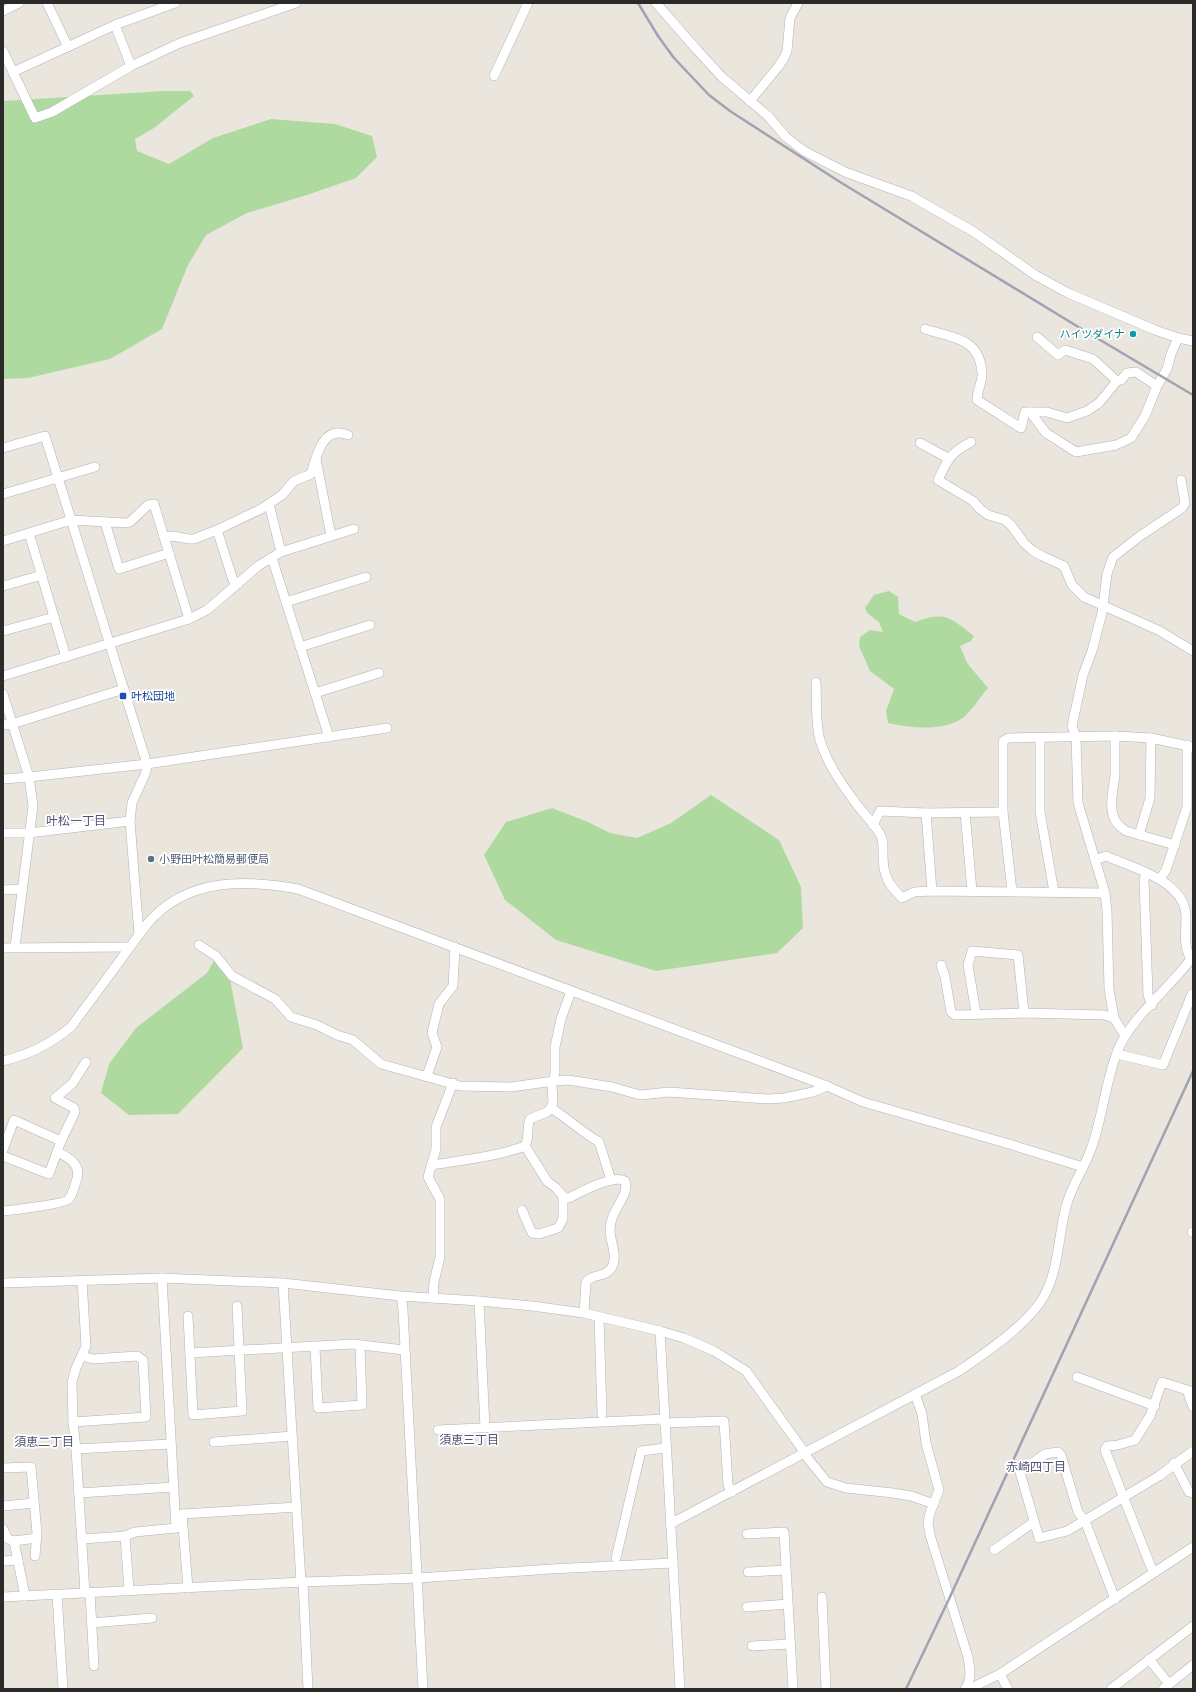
<svg xmlns="http://www.w3.org/2000/svg" width="1196" height="1692" font-family="'Nunito Sans','Noto Sans JP',sans-serif">
<rect width="100%" height="100%" fill="#eae6dd"/>
<g fill="#aedaa0">
<polygon points="164,91 190,91 194,96 154,128 135,139 137,151 169,164 213,138 271,119 335,124 372,136 377,157 356,178 307,195 247,213 206,235 188,265 162,329 110,359 28,378 3,379 3,101"/>
<path d="M889,591l9,6 1,17 16,8c31,-11 34,-5 59,14l-3,5 -11,5 7,17 21,25c-8,9 -15,21 -24,29 -20,15 -52,11 -76,6l-2,-12 8,-22 -24,-18 -11,-25 1,-9 10,-7 13,2 -4,-10 -12,-9 -2,-5 9,-13z"/>
<polygon points="711,795 779,840 801,887 803,928 777,953 656,971 556,940 505,900 484,855 506,822 552,808 588,822 610,833 637,838 671,823"/>
<polygon points="215,959 230,979 243,1048 178,1114 129,1115 101,1093 109,1064 136,1028 207,973"/>
</g>
<g fill="none" stroke-linecap="round" stroke-linejoin="round">
<g stroke="#b1b2bc" stroke-width="10">
<g id="minor">
<polyline points="47,3 68,47"/>
<polyline points="175,3 115,25 13,72 35,118 52,112 131,66 180,43 296,3"/>
<polyline points="656,3 698,51 722,77 768,116 786,137 804,151 845,172 911,196 974,232 1035,275 1068,293 1155,330 1178,338 1193,341"/>
<polyline points="3,11 19,3"/>
<polyline points="115,25 131,66"/>
<polyline points="3,51 13,72"/>
<polyline points="494,76 528,3"/>
<polyline points="750,101 778,67 784,58 787,51 790,18 798,3"/>
<path d="M925,329c27,9 54,8 57,43 1,9 -5,18 -5,28l44,28 4,-16h22l20,6 20,-7 12,-8 18,-22"/>
<polyline points="1037,337 1058,355 1065,350 1093,359 1117,381 1121,380 1127,373 1136,372 1157,386"/>
<polyline points="1030,412 1046,433 1076,452 1116,445 1131,438 1145,416 1157,386 1167,369 1171,354 1178,338"/>
<path d="M971,442c-21,11 -23,17 -33,38l35,21 7,8 8,6 17,5 6,5 13,18 9,8 9,5 22,10 8,19 12,12 76,34 33,20"/>
<polyline points="920,443 948,458"/>
<polyline points="3,448 45,436 147,764 146,772 132,803 130,821 139,935"/>
<polyline points="316,459 331,536"/>
<polyline points="3,494 95,467"/>
<polyline points="269,504 281,552"/>
<polyline points="105,522 119,569 169,553"/>
<polyline points="217,530 233,580 238,584"/>
<polyline points="29,533 66,657"/>
<path d="M164,537l9,-1 16,3h5l23,-9 44,-21 21,-14 12,-14 17,-7c5,-17 12,-50 37,-39"/>
<polyline points="3,541 71,520 126,523 130,522 148,505 154,504 189,619"/>
<polyline points="272,558 329,737"/>
<polyline points="3,586 42,575"/>
<polyline points="286,602 366,577"/>
<polyline points="3,631 54,617"/>
<polyline points="300,647 370,625"/>
<polyline points="3,676 189,619 207,610 258,566 281,552 354,529"/>
<path d="M816,682c1,18 -1,40 4,58 7,24 23,46 38,66 7,9 16,18 22,28 4,7 3,14 3,21 0,20 5,29 19,43l12,-6 18,-1 173,2"/>
<polyline points="315,693 379,673"/>
<polyline points="3,694 29,777 33,806 15,947"/>
<polyline points="3,725 12,724 124,689"/>
<path d="M1115,736c0,13 0,25 0,38 -1,14 -7,32 0,46 2,5 7,8 11,11l49,14"/>
<polyline points="1040,738 1040,812 1054,892"/>
<polyline points="3,779 29,777 147,764 387,728"/>
<polyline points="965,812 972,891"/>
<polyline points="926,813 932,891"/>
<polyline points="873,825 880,811 926,813 1003,812"/>
<polyline points="3,833 29,833 130,821"/>
<polyline points="1139,835 1150,798 1151,738"/>
<path d="M1095,860l11,-4c27,12 80,25 80,61 0,14 -3,30 5,42"/>
<polyline points="1146,873 1144,880 1148,995 1152,1005"/>
<polyline points="1160,879 1166,870 1187,807 1187,745"/>
<polyline points="3,890 23,889"/>
<polyline points="1012,891 1003,812 1003,741 1008,738 1115,736 1151,738 1193,747"/>
<polyline points="199,945 216,956 232,976 275,999 291,1017 317,1025 337,1035 353,1040 381,1064 460,1086 511,1087 554,1081 568,1080 612,1087 640,1095 669,1092 768,1099 784,1098 813,1092 827,1086"/>
<polyline points="3,948 129,947"/>
<polyline points="941,965 945,977 951,1012 955,1015 1024,1013 1104,1015 1114,1018"/>
<path d="M571,991l-10,28 -6,28v26l-3,12 1,17 -2,6 -4,4 -17,7c-4,9 0,18 -5,27l22,35 9,7 9,10h4c11,-6 45,-24 56,-17 5,16 -15,28 -15,49 0,11 8,26 2,37 -6,11 -19,6 -26,15l-2,31"/>
<polyline points="976,1013 968,965 972,951 1018,955 1024,1013"/>
<polyline points="1125,1036 1114,1018 1109,989 1107,911 1105,893 1078,803 1076,737 1072,726 1083,675 1092,651 1102,613 1107,574 1113,557 1140,536 1182,508 1185,503 1181,480"/>
<polyline points="1117,1054 1163,1065 1192,994"/>
<path d="M3,1061c27,-7 46,-16 68,-34l76,-103c39,-46 96,-45 151,-35l529,197 36,16 146,42 74,23"/>
<polyline points="427,1076 437,1047 432,1033 439,1004 453,986 455,947"/>
<path d="M551,1108c17,11 31,24 48,34l12,38"/>
<polyline points="3,1150 14,1120 61,1141"/>
<polyline points="3,1156 49,1174 61,1141 75,1112 74,1108 55,1098 72,1084 86,1062"/>
<path d="M432,1165c31,-5 63,-8 93,-19"/>
<polyline points="522,1210 532,1233 539,1234 558,1228 563,1219 563,1197"/>
<path d="M3,1211c10,-1 62,-7 66,-12 4,-5 6,-15 8,-20 4,-15 -8,-21 -19,-27"/>
<polyline points="1192,1232 1193,1232"/>
<polyline points="82,1280 86,1346 76,1368 72,1382 73,1422 76,1449 85,1593"/>
<polyline points="3,1283 162,1278 283,1283 400,1296 479,1301 532,1306 584,1313 660,1331 684,1338 714,1351 746,1371 800,1446 809,1460 827,1482 846,1488 893,1493 911,1496 934,1504"/>
<polyline points="283,1283 301,1582"/>
<polyline points="400,1296 402,1300 403,1310 423,1689"/>
<polyline points="433,1298 434,1282 440,1257 440,1199 428,1177 436,1149 436,1127 453,1083"/>
<polyline points="479,1301 485,1428"/>
<polyline points="188,1316 193,1415 242,1411 237,1306"/>
<polyline points="599,1317 602,1414"/>
<polyline points="660,1331 680,1689"/>
<polyline points="315,1347 318,1408 362,1405 360,1345"/>
<polyline points="190,1353 353,1344 404,1350"/>
<polyline points="1077,1377 1155,1406"/>
<polyline points="1187,1390 1193,1407"/>
<path d="M915,1394l7,20 4,29 13,47 -9,23 -2,10 2,12 38,122c2,12 4,22 -3,32"/>
<polyline points="73,1422 146,1417 143,1360 137,1356 93,1359 82,1356"/>
<polyline points="664,1423 724,1421 728,1485 732,1492"/>
<polyline points="438,1430 664,1419"/>
<polyline points="214,1442 292,1436"/>
<polyline points="76,1449 170,1444"/>
<polyline points="1174,1463 1189,1492 1193,1493"/>
<polyline points="3,1468 31,1467 37,1533 35,1556"/>
<polyline points="79,1493 173,1487"/>
<polyline points="3,1506 34,1503"/>
<path d="M670,1524l289,-153c26,-18 68,-46 84,-73 16,-27 15,-62 23,-91 5,-21 18,-38 25,-58 12,-32 14,-67 27,-99 15,-36 53,-62 75,-94"/>
<polyline points="3,1529 8,1539 14,1541 37,1538"/>
<polyline points="747,1534 784,1532 793,1689"/>
<polyline points="125,1536 129,1590"/>
<polyline points="82,1539 125,1536 135,1532 176,1528 162,1278"/>
<polyline points="14,1541 25,1596"/>
<polyline points="994,1550 1034,1522"/>
<polyline points="616,1558 641,1451 666,1448"/>
<polyline points="3,1561 18,1560"/>
<polyline points="748,1572 786,1570"/>
<polyline points="1155,1572 1151,1567 1105,1450 1107,1446 1118,1445 1135,1440 1150,1416 1162,1382 1193,1392"/>
<polyline points="303,1582 308,1689"/>
<polyline points="188,1588 182,1514 297,1507"/>
<polyline points="90,1592 94,1666"/>
<polyline points="57,1595 63,1689"/>
<polyline points="3,1597 303,1582 418,1578 551,1569 673,1563"/>
<polyline points="822,1597 826,1689"/>
<polyline points="1115,1599 1085,1521 1078,1512 1061,1455 1058,1452 1045,1454 1020,1472 1039,1538 1067,1531 1159,1476 1193,1451"/>
<polyline points="747,1607 788,1604"/>
<polyline points="91,1623 152,1618"/>
<polyline points="752,1646 790,1644"/>
<polyline points="1149,1659 1169,1684"/>
<polyline points="1000,1674 1008,1689"/>
<polyline points="969,1689 1000,1674 1193,1547"/>
<polyline points="1111,1689 1193,1626"/>
<polyline points="1163,1689 1193,1665"/>
</g>
</g>
<use href="#minor" stroke="#fff" stroke-width="9"/>
<g stroke="#a1a2b2" stroke-width="2.5">
<polyline points="638,3 658,36 674,58 709,95 730,111 840,182 1085,331 1193,395"/>
<polyline points="906,1689 949,1599 1193,1071"/>
</g>
</g>
<circle fill="#0f9aa8" stroke="#fff" stroke-width="1.5" cx="1133" cy="334" r="4"/>
<rect fill="#1a4fb4" stroke="#fff" stroke-width="1.5" x="119" y="692" width="8" height="8" rx="2"/>
<circle fill="#5c6f8a" stroke="#fff" stroke-width="1.5" cx="151" cy="859" r="4"/>
<g text-anchor="middle" dominant-baseline="central" stroke-width="3.5" stroke-linejoin="round" paint-order="stroke">
<g font-size="11" fill="#0d838f" stroke="#fff" text-anchor="end">
<text x="1125" y="334">ハイツダイナ</text>
</g>
<g font-size="11" fill="#164399" stroke="#fff" text-anchor="start">
<text x="131" y="696">叶松団地</text>
</g>
<g font-size="11" fill="#4e5e75" stroke="#fff" text-anchor="start">
<text x="159" y="859">小野田叶松簡易郵便局</text>
</g>
<g font-size="12" fill="#4f5375" stroke="#fff">
<text x="76" y="821">叶松一丁目</text>
<text x="469" y="1440">須恵三丁目</text>
<text x="44" y="1442">須恵二丁目</text>
<text x="1036" y="1467">赤崎四丁目</text>
</g>
</g>
<rect width="1196" height="1692" fill="none" stroke="#2a2a2a" stroke-width="8"/>
</svg>
